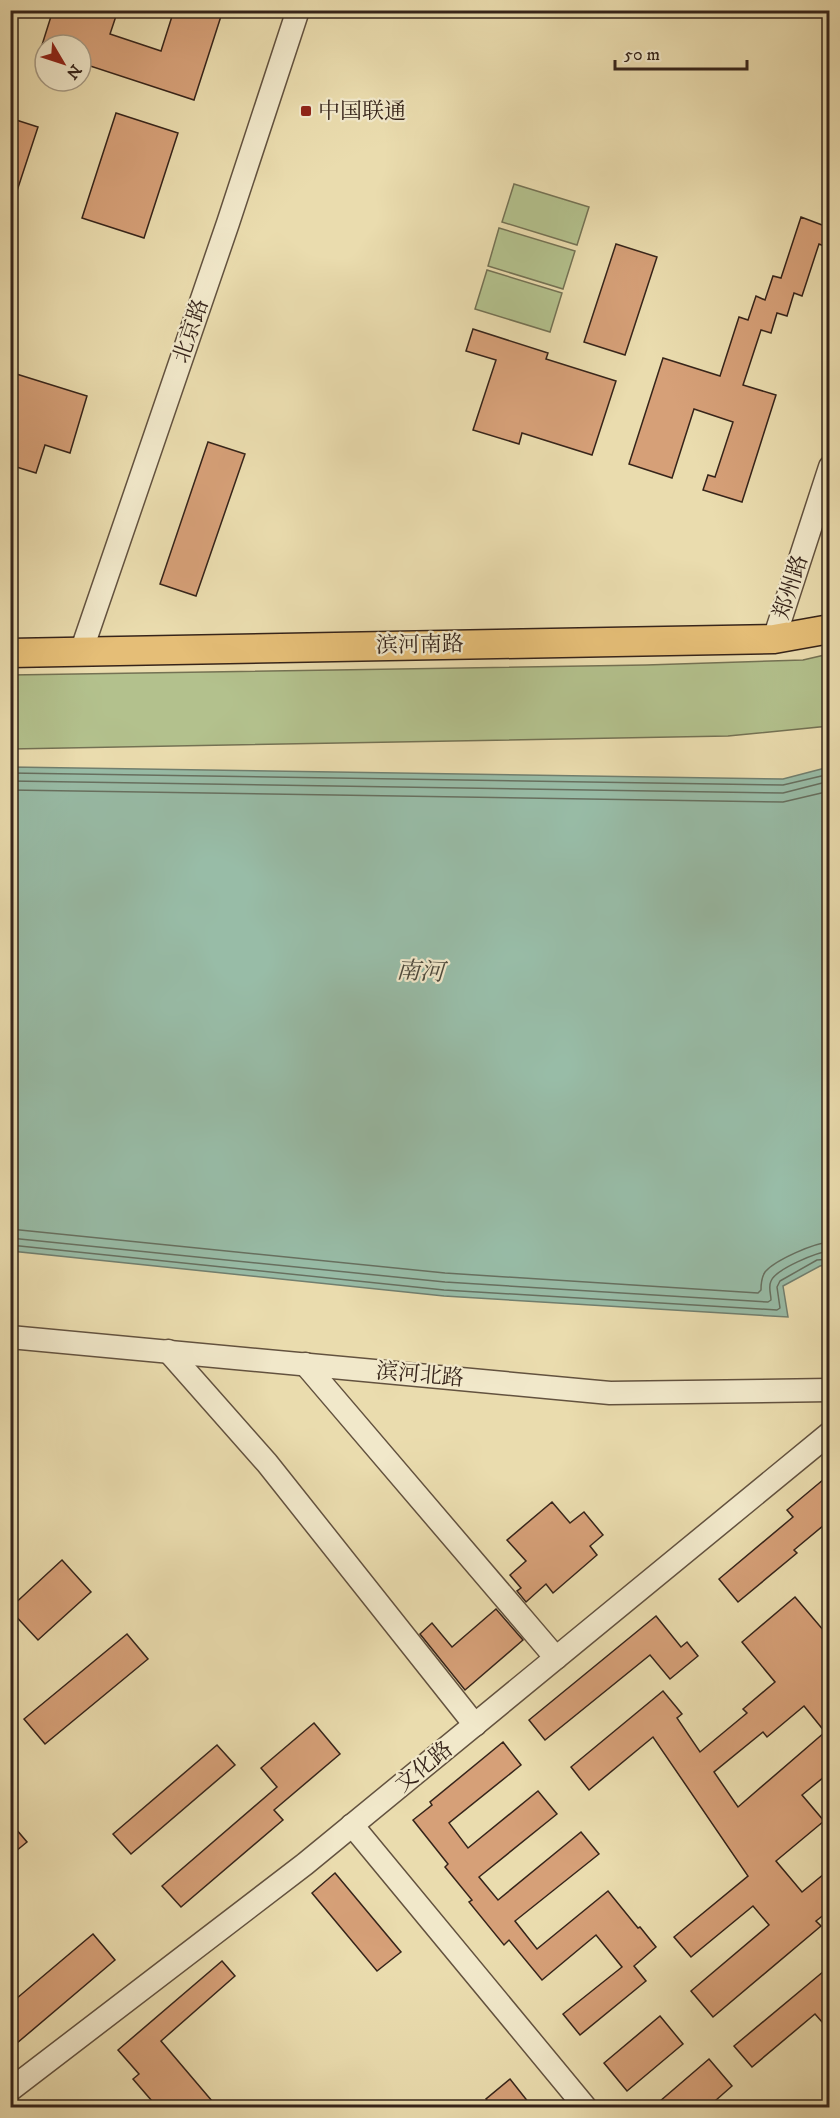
<svg xmlns="http://www.w3.org/2000/svg" width="840" height="2118" font-family="'IM FELL DW Pica','Noto Serif SC',serif">
<rect width="100%" height="100%" fill="#eadcae"/>
<filter id="stains"><feTurbulence type="fractalNoise" baseFrequency=".00333" numOctaves="4"/><feColorMatrix values="0 0 0 0 .2 0 0 0 0 .09 0 0 0 0 .02 0 0 0 .5 -.17"/></filter>
<radialGradient id="worn" r=".72"><stop offset=".6" stop-color="#630" stop-opacity="0"/><stop offset="1" stop-color="#630" stop-opacity=".3"/></radialGradient>
<g fill="#b3c18d" stroke="#747254" stroke-width="1.5">
<polygon points="514,184 589,207 577,245 502,222"/>
<polygon points="499,228 575,251 563,289 488,266"/>
<polygon points="487,270 562,293 550,332 475,309"/>
<polygon points="829,654 829,726 728,736 11,749 11,675 646,665 803,660"/>
</g>
<polygon fill="#98bca7" stroke="#717f6f" stroke-width="1.5" points="11,767 783,779 829,767 829,1264 820,1266 783,1286 788,1317 444,1296 11,1251"/>
<g fill="none" stroke-linecap="round" stroke-linejoin="round">
<g stroke="#677060" stroke-width="1.5">
<polyline points="10,773 783,785 830,774"/>
<polyline points="10,781 783,793 830,781"/>
<polyline points="10,790 783,802 830,791"/>
<path d="M10,1229l435,44 313,20 3,-3c0,-6 0,-12 4,-18 10,-12 49,-29 65,-30"/>
<path d="M10,1238l435,44 323,20 3,-2c0,-6 -3,-13 0,-19 5,-12 46,-29 59,-30"/>
<polyline points="10,1245 444,1290 777,1310 780,1308 777,1287 780,1281 817,1260 830,1259"/>
</g>
</g>
<g fill="#d6a078" stroke="#36241a" stroke-width="1.5" fill-rule="evenodd">
<polygon points="53,10 118,10 110,34 161,51 174,10 223,10 194,100 81,63 81,45 42,45"/>
<polygon points="116,113 178,133 144,238 82,218"/>
<polygon points="10,118 38,127 13,203 10,203"/>
<polygon points="801,217 830,228 824,246 819,244 802,296 794,293 787,316 777,313 771,333 761,330 743,385 776,395 742,502 703,490 708,475 715,477 733,422 694,409 672,478 629,464 663,358 720,376 739,317 748,320 756,296 765,300 773,276 781,278"/>
<polygon points="616,244 657,257 625,355 584,342"/>
<polygon points="473,329 548,353 546,359 616,381 592,455 522,433 519,444 473,430 496,360 466,351"/>
<polygon points="10,372 87,396 70,453 45,445 36,473 10,465"/>
<polygon points="208,442 245,454 196,596 160,584"/>
<polygon points="830,1474 830,1520 794,1550 797,1553 738,1602 719,1579 793,1517 787,1510"/>
<polygon points="552,1502 570,1523 584,1512 603,1535 590,1546 597,1555 553,1593 546,1584 526,1602 517,1591 521,1588 510,1575 526,1561 507,1540"/>
<polygon points="62,1560 91,1592 38,1640 10,1610 10,1608"/>
<path d="M795,1597l35,41v134l-28,23 22,26 -48,40 26,31 28,-23v41l-14,11 5,5 -108,91 -22,-26 78,-66 -16,-19 -62,51 -17,-20 74,-61 -95,-139 -64,53 -18,-23 92,-76 19,23 -5,4 23,34 47,-39 -4,-4 32,-27 -33,-40zM804,1706l21,26 -87,75 -24,-35 49,-40 4,5z"/>
<polygon points="496,1609 523,1640 465,1690 420,1634 432,1623 452,1647"/>
<polygon points="656,1616 681,1647 687,1642 698,1656 670,1679 650,1655 545,1740 529,1720"/>
<polygon points="127,1634 148,1659 45,1744 24,1719"/>
<polygon points="314,1723 340,1754 274,1810 283,1820 181,1907 162,1886 277,1787 261,1768"/>
<polygon points="503,1742 521,1765 449,1823 468,1848 538,1791 557,1814 479,1877 498,1900 581,1832 599,1854 515,1921 537,1949 608,1891 638,1928 640,1927 656,1947 634,1966 646,1981 580,2035 563,2014 622,1967 596,1935 542,1980 509,1940 504,1945 469,1902 472,1900 445,1867 448,1864 413,1820 432,1805 430,1802"/>
<polygon points="217,1745 235,1765 131,1854 113,1834"/>
<polygon points="10,1822 27,1842 10,1856"/>
<polygon points="335,1873 401,1952 377,1971 312,1893"/>
<polygon points="93,1934 115,1960 10,2049 10,2004"/>
<polygon points="222,1961 235,1976 161,2041 218,2108 158,2108 133,2079 139,2074 118,2050"/>
<polygon points="830,1966 830,2031 815,2014 752,2067 734,2046"/>
<polygon points="660,2016 683,2044 627,2091 604,2063"/>
<polygon points="709,2059 732,2086 707,2108 652,2108"/>
<polygon points="510,2079 533,2108 492,2108 486,2099"/>
</g>
<g fill="none" stroke-linecap="round" stroke-linejoin="round">
<g stroke="#63523f" stroke-width="25">
<g id="minor">
<polyline points="774,639 830,467"/>
<polyline points="81,652 228,223 298,10"/>
<polyline points="10,1337 610,1393 830,1390"/>
<polyline points="168,1351 267,1463 475,1725"/>
<polyline points="305,1364 556,1658"/>
<polyline points="352,1825 586,2108"/>
<polyline points="10,2090 305,1864 830,1433"/>
</g>
</g>
<g stroke="#36241a" stroke-width="31">
<polyline id="major" points="10,653 774,639 830,629"/>
</g>
<use href="#minor" stroke="#f1e8ca" stroke-width="22"/>
<use href="#major" stroke="#e5be77" stroke-width="28"/>
</g>
<rect fill="#8f2418" stroke="#f1e8ca" stroke-width="2" x="300" y="105" width="12" height="12" rx="3"/>
<g text-anchor="middle" dominant-baseline="central" stroke-width="4.5" stroke-linejoin="round" paint-order="stroke">
<g font-size="22" fill="#36241a" stroke="#f1e8ca" text-anchor="start">
<text x="318" y="111">中国联通</text>
</g>
<g font-size="22" fill="#36241a" stroke="#f1e8ca">
<text transform="translate(191 331) rotate(-71)">北京路</text>
<text transform="translate(791 587) rotate(-72)">郑州路</text>
<text transform="translate(420 645) rotate(-1)">滨河南路</text>
<text transform="translate(420 1375) rotate(5)">滨河北路</text>
<text transform="translate(424 1767) rotate(-39)">文化路</text>
</g>
<g font-size="24" font-style="italic" fill="#4e4a3d" stroke="#f1e8ca">
<text transform="translate(420 972) rotate(3)">南河</text>
</g>
</g>
<rect width="840" height="2118" fill="none" stroke="#eadcae" stroke-width="36"/>
<rect x="12" y="12" width="816" height="2094" fill="none" stroke="#36241a" stroke-width="3"/>
<rect x="18" y="18" width="804" height="2082" fill="none" stroke="#36241a" stroke-width="1.5"/>
<g transform="translate(63 63) rotate(129)"><circle r="28" fill="#f1e8ca" stroke="#a69a84" stroke-width="1.5"/>
<path d="M0-4.5L10 22L0 15L-10 22Z" fill="#8f2418"/>
<text y="-9" font-size="16" font-weight="bold" text-anchor="middle" fill="#36241a">N</text>
</g>
<path d="M615 60v9h132v-9" fill="none" stroke="#36241a" stroke-width="3"/>
<text x="624" y="60" font-size="18" fill="#36241a" stroke="#f1e8ca" stroke-width="4.5" paint-order="stroke">50 m</text>
<rect width="100%" height="100%" filter="url(#stains)"/>
<rect width="100%" height="100%" fill="url(#worn)"/>
</svg>
